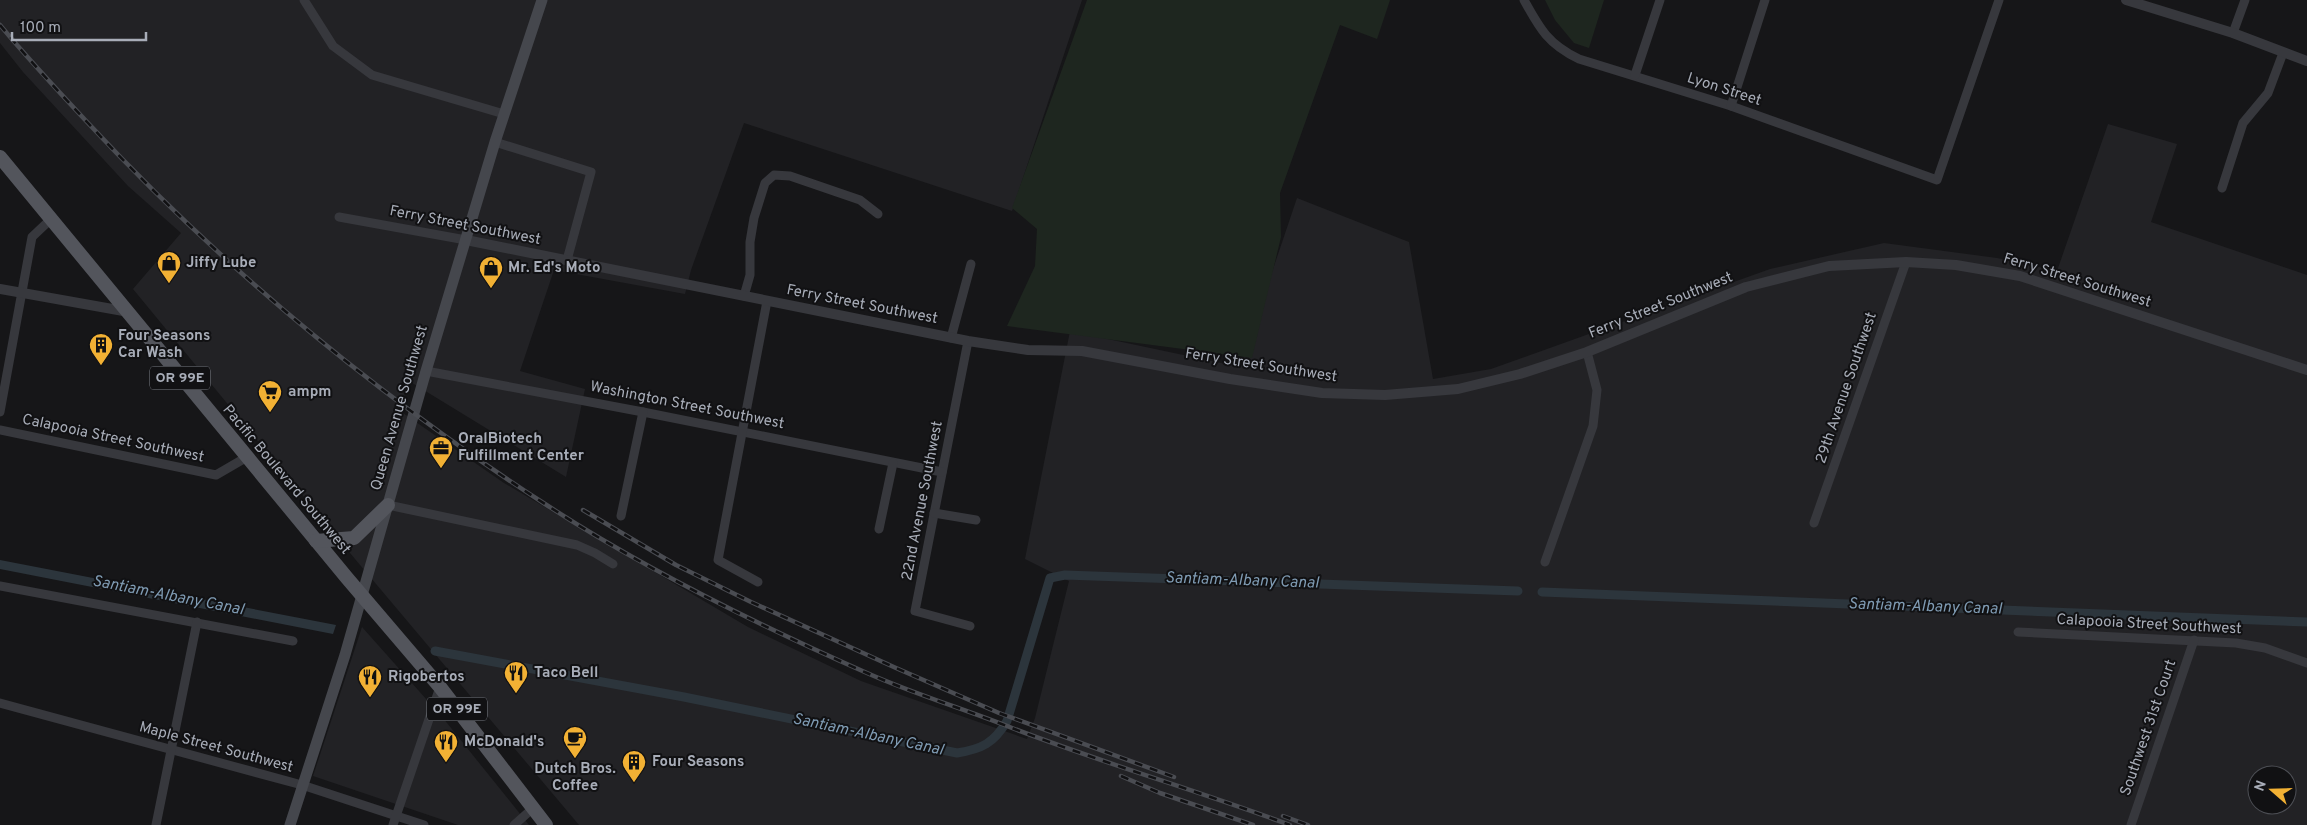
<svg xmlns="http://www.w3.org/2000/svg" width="2307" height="825" font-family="Overpass,sans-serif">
<rect width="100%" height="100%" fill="#161618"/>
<g fill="#222225" fill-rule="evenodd">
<path d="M0,0h1082l-70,211 -268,-88 -53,147 -6,24 -131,-24 -34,101 65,18 -19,88 -157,-96 -9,30 104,72 244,144 113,54 166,58 8,-21 34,-137 -44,-22 45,-228 170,36 57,-169 112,44 24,137 58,-10 279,-100 114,-26 113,15 60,13 51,-147 69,20 -26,78 156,53v550h-1728l-224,-266 -222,-270 48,-56 -53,-47 -105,-114 -23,-29zM2257,775h30v30h-30z"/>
<polygon points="362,627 443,718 529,825 458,825 313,776"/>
</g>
<g fill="#1e261f">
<polygon points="1087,0 1390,0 1377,39 1340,25 1280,193 1281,237 1252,358 1007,326 1035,266 1037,229 1012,208"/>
<polygon points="1545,0 1604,0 1589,48 1574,43 1555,20"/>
</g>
<polygon fill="#2c353c" points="0,560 336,625 333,634 0,569"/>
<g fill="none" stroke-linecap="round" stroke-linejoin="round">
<g stroke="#2c353c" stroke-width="9">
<polyline points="1542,592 2307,622"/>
<path d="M435,651l249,46 273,56c25,-4 37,-10 50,-32l43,-143 15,-3 453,16"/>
</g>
<g stroke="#37383d" stroke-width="9">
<polyline points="304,0 333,46 372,75 504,114"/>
<path d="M1524,0c16,29 24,44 55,59l152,47 206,74 62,-180"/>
<polyline points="2233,33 2245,0"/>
<polyline points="1635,75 1660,0"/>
<polyline points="1731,106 1765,0"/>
<polyline points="495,142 591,172 567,260"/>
<polyline points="2222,188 2243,123 2268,93 2283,53"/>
<polyline points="339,217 466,240"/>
<polyline points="744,296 750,275 750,242 754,218 765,183 774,175 790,176 860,200 878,214"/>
<polyline points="951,338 971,264"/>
<polyline points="968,341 915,611 970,626"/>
<polyline points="426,371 643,412 942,472"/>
<polyline points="0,412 32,237 51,219"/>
<polyline points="0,430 216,475 247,457"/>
<polyline points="388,505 577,545 595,553 613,564"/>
<polyline points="934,513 976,520"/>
<polyline points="621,516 643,412"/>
<polyline points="1814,523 1906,262"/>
<polyline points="879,529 893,463"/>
<polyline points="1545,562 1593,426 1597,390 1587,352"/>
<polyline points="758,582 718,560 767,301"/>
<polyline points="0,586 293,641"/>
<polyline points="2018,632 2236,643 2265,648 2307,663"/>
<polyline points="0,703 302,785 424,825"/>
<polyline points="156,825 197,622"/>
<polyline points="393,825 440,687"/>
<polyline points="514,825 532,809"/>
<polyline points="2131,825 2194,640"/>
</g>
<g stroke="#37383d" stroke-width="10">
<polyline points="2126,0 2233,33 2307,61"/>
<polyline points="466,240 968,341 1028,350 1082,351 1230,379 1322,393 1385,395 1458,389 1520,374 1587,352 1746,287 1829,266 1906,262 1956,265 2020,276 2307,370"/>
<polyline points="0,289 129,312"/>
</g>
<polyline stroke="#45474d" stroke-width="11" points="290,825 345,655 426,371 495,142 542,0"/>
<g stroke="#53555c" stroke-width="14">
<polyline points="0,157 347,578 440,687 546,825"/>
<polyline points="316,541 354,538 388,505"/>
</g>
<g stroke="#4a4c52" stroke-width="4.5">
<g id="rail">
<path d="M0,25c28,34 58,66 88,98 136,146 290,273 457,381 101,66 211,120 322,169 47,21 97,36 145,55 91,35 186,63 278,97"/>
<polyline points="583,510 676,565 751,602 896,668 999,713 1174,777"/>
<polyline points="1121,776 1160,793 1253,825"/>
<polyline points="1283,816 1308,825"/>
</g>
</g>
<use href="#rail" stroke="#111113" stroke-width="2.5" stroke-dasharray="8" stroke-linecap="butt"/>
</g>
<defs>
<g id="shop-pin" transform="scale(1.25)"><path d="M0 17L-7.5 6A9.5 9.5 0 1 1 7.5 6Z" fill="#f2b134" stroke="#111113"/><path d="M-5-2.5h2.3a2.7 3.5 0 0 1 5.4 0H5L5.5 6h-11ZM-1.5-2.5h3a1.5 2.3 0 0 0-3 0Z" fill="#111"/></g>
<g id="building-pin" transform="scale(1.25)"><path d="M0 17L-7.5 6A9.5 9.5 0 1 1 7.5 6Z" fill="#f2b134" stroke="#111113"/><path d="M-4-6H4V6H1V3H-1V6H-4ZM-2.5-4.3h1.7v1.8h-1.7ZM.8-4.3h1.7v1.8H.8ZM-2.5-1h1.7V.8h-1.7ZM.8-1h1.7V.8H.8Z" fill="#111"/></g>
<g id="supermarket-pin" transform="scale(1.25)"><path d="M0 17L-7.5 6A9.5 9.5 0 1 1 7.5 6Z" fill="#f2b134" stroke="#111113"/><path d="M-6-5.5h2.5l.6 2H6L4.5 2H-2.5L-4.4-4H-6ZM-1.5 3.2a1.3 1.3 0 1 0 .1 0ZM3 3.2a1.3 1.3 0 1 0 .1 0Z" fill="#111"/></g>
<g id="office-pin" transform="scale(1.25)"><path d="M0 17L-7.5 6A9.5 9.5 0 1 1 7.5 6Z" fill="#f2b134" stroke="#111113"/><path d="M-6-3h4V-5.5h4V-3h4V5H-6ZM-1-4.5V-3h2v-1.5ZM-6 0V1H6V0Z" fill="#111"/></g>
<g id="restaurant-pin" transform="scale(1.25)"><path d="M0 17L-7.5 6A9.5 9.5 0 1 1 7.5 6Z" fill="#f2b134" stroke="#111113"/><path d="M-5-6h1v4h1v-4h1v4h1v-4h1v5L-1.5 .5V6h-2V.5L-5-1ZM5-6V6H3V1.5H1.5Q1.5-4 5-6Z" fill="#111"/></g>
<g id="cafe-pin" transform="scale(1.25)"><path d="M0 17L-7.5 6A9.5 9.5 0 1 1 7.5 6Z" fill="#f2b134" stroke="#111113"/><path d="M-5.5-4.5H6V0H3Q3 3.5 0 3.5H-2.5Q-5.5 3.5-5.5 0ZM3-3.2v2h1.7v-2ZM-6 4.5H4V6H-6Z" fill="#111"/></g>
</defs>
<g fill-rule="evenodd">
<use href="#shop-pin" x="169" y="263"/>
<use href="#shop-pin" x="491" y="268"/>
<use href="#building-pin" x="101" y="345"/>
<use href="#supermarket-pin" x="270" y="392"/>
<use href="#office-pin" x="441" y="448"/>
<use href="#restaurant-pin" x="516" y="673"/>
<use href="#restaurant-pin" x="370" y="677"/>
<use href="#cafe-pin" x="575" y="738"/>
<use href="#restaurant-pin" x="446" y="742"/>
<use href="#building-pin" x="634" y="762"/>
</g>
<g text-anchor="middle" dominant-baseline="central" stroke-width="4" stroke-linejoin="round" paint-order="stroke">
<g fill="#111113" stroke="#7b7e86" stroke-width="1">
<rect x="150" y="366.5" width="60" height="23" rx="4"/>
<rect x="427" y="697.5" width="60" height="23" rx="4"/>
</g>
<g font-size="14" font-weight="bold" fill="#a8adb8">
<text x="180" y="378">OR 99E</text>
<text x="457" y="709">OR 99E</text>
</g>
<g font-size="15" fill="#a8adb8" stroke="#111113">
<text transform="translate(1724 90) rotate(18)">Lyon Street</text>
<text transform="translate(465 226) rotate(11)">Ferry Street Southwest</text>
<text transform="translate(2077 281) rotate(17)">Ferry Street Southwest</text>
<text transform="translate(862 305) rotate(11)">Ferry Street Southwest</text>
<text transform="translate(1661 306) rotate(-22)">Ferry Street Southwest</text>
<text transform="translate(1261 366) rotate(9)">Ferry Street Southwest</text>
<text transform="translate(1847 388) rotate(-71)">29th Avenue Southwest</text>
<text transform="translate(687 406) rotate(11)">Washington Street Southwest</text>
<text transform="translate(400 408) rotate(-74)">Queen Avenue Southwest</text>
<text transform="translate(113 439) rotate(12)">Calapooia Street Southwest</text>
<text transform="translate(286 480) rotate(50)">Pacific Boulevard Southwest</text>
<text transform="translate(923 501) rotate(-79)">22nd Avenue Southwest</text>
<text transform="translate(2149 625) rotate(3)">Calapooia Street Southwest</text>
<text transform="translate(2149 728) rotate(-71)">Southwest 31st Court</text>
<text transform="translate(216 748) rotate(15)">Maple Street Southwest</text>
</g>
<g font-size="15" font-weight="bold" fill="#a8adb8" stroke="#111113" text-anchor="start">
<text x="186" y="263">Jiffy Lube</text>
<text x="508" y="268">Mr. Ed's Moto</text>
<text x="118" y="336">Four Seasons<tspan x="118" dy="17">Car Wash</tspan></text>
<text x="288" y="392">ampm</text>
<text x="458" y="439">OralBiotech<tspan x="458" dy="17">Fulfillment Center</tspan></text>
<text x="534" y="673">Taco Bell</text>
<text x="388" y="677">Rigobertos</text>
<text x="464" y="742">McDonald's</text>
<text x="652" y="762">Four Seasons</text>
<text x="575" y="769" text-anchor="middle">Dutch Bros.<tspan x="575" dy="17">Coffee</tspan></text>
</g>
<g font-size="16" font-style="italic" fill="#7f9bb3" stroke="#111113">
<text transform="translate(1242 581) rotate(2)">Santiam-Albany Canal</text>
<text transform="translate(168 596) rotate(11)">Santiam-Albany Canal</text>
<text transform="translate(1925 607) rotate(2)">Santiam-Albany Canal</text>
<text transform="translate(868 735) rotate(12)">Santiam-Albany Canal</text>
</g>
</g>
<g transform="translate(2272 790) rotate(290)"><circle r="24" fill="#111113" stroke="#4d4f55"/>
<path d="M0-4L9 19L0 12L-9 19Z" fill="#f2b134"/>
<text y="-8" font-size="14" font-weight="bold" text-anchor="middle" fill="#a8adb8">N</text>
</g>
<path d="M12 32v8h134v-8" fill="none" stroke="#a8adb8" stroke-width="2.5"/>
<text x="20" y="32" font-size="15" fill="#a8adb8" stroke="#111113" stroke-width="4" paint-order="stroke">100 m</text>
</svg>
